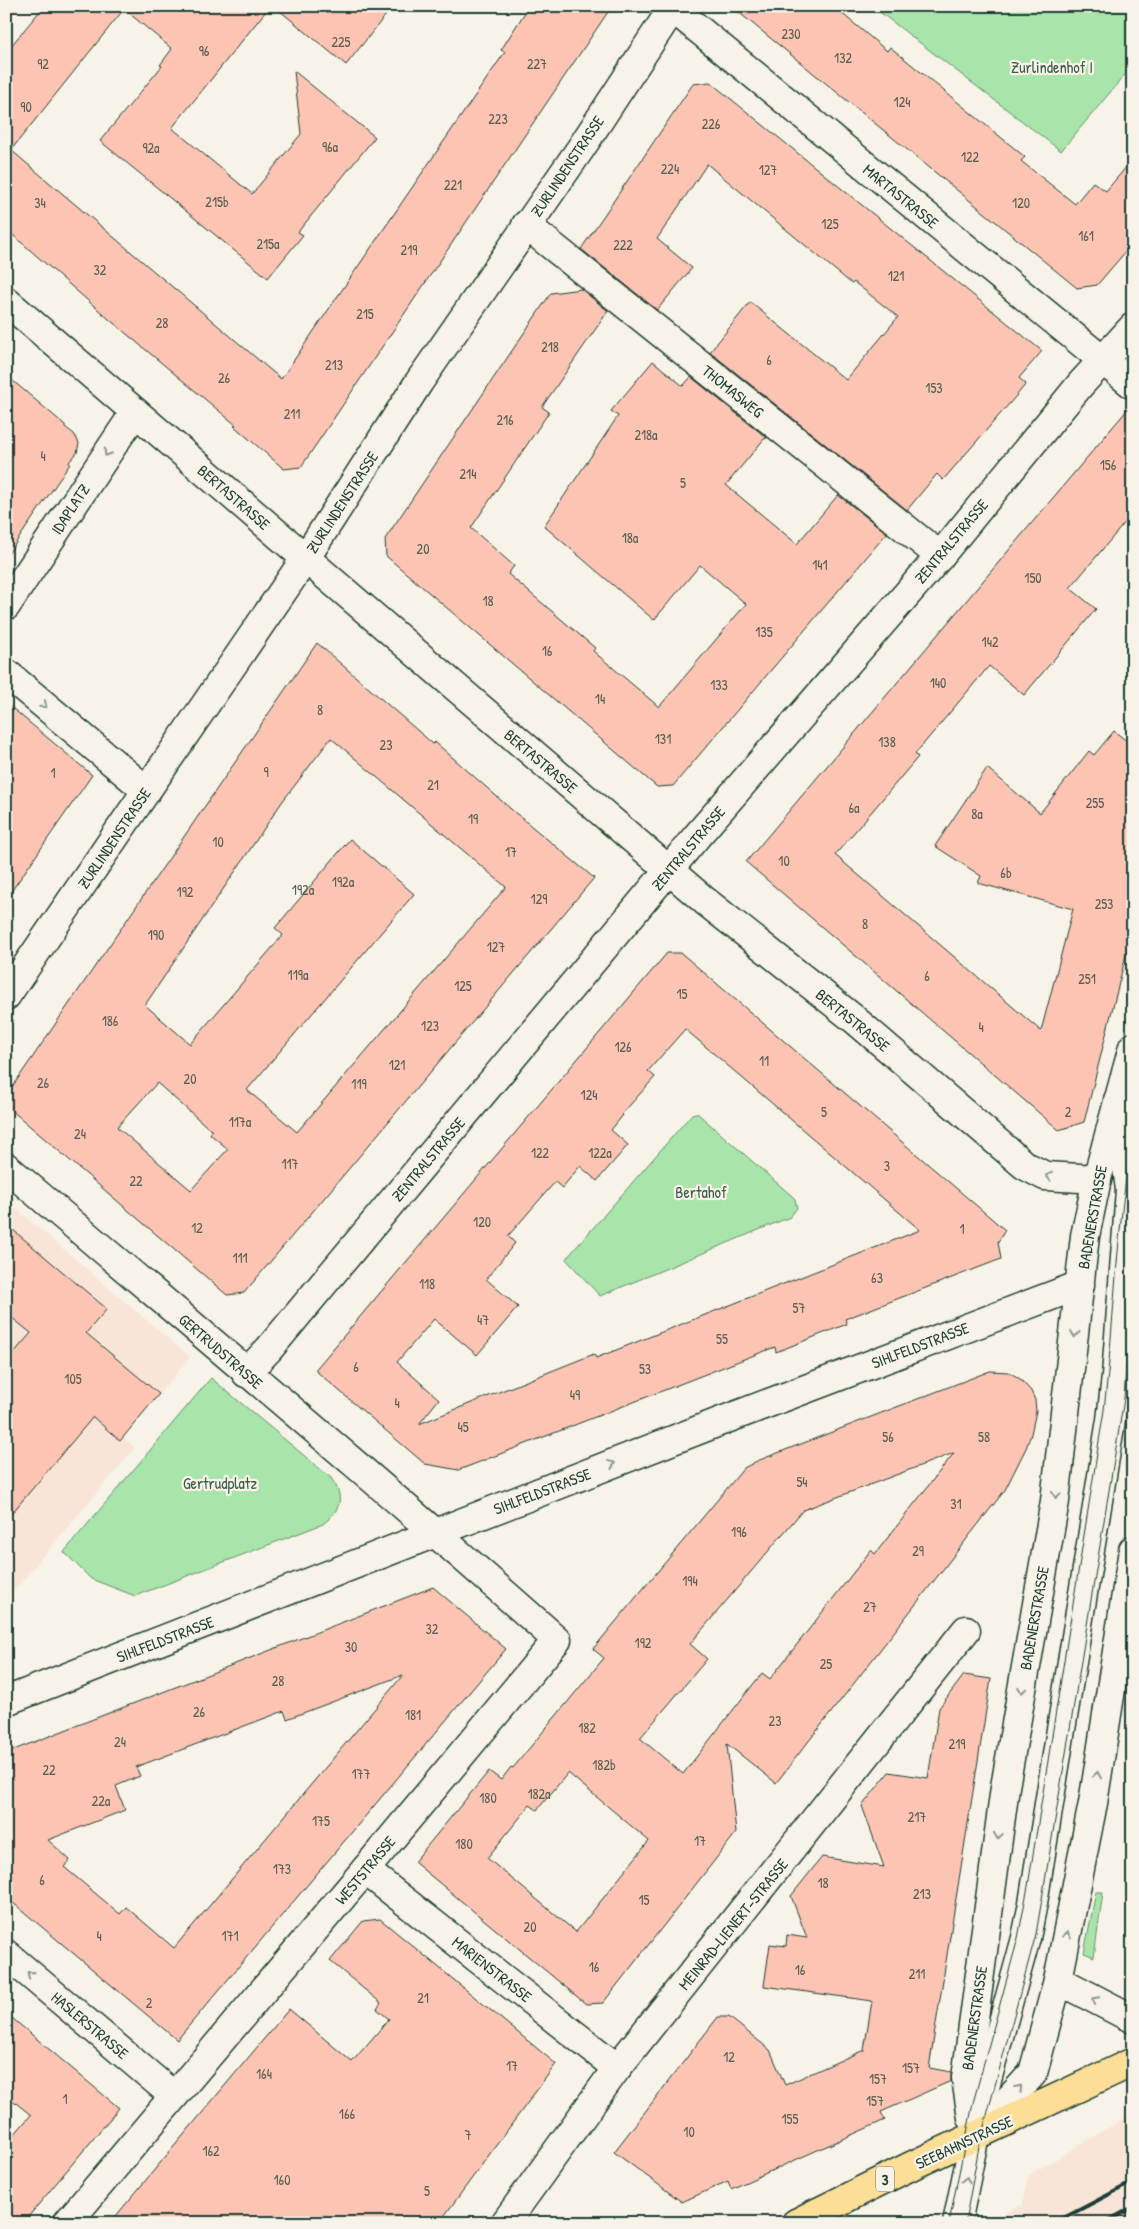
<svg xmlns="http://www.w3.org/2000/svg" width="1139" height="2229" font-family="'Patrick Hand',sans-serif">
<rect width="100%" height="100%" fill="#f7f3e8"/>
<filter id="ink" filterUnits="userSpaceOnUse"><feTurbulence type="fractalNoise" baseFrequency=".02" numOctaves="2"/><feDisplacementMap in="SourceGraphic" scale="10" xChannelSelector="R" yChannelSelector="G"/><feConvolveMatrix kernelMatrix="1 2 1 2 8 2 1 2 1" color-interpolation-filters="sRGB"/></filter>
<g filter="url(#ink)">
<g fill="#f9e5d8">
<polygon points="6,1200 190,1357 123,1437 135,1448 6,1600"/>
<polygon points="1133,2113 1133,2223 988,2223 1019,2205 1022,2207 1029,2175"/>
</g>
<g fill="#a9e4aa" stroke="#64906f">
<polygon points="880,6 1133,6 1133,65 1061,151 877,10"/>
<polygon points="695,1113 697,1113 792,1196 795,1199 797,1208 790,1217 600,1296 566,1259 692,1114"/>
<path d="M211,1378l120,100c14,19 10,32 -8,46l-188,72 -44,-17 -27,-27z"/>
<polygon points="1096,1892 1103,1892 1094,1957 1084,1953"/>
</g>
<g fill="#fdc4b3" stroke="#1f3d34" fill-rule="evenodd">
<polygon points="44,6 270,6 172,128 252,194 301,134 294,71 375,137 298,232 303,235 268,278 100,141 162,66 160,65 172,49 124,9 11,150 281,379 505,52 501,50 529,6 612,6 301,467 284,469 234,426 236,425 110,320 6,229 6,52"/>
<polygon points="274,6 393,6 346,65"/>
<polygon points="731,6 833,6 887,51 890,47 1025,157 1021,161 1075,204 1093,182 1106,191 1133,159 1133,243 1097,285 1077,288"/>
<polygon points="710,82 1042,351 1019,378 1026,384 1016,396 943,480 937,474 907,510 710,352 750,302 846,380 898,317 854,282 852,284 707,164 657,239 692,268 657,310 581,249 693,84"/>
<polygon points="581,289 608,311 542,407 549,412 471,528 514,566 508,574 595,648 593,651 659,707 746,604 700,565 654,620 544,526 618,416 611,411 653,361 683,386 691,377 767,438 764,439 726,485 797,544 838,495 887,533 673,786 657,787 386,556 385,539 551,293"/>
<polygon points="6,375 65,425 65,427 74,434 79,443 77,453 69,462 70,464 6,557"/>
<polygon points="1133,403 1133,513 1070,588 1096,609 1024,695 989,666 915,754 918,757 835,855 1041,1031 1073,909 978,883 981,876 935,846 987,768 1040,813 1089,751 1094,755 1114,731 1133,746 1133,950 1127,951 1084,1122 1059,1130 746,862"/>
<path d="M317,643l116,101 2,-2 77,68 82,68 -350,415 -17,2 -217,-186 -2,-16zM331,738l175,149 -209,245 -50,-42 167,-196 -64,-55 -75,89 8,7 -93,109 -45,-39 137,-203zM157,1083l55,48 -2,3 18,15 -37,41 -74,-63z"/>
<polygon points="6,703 92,775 6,899"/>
<path d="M667,953h14l324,277 -7,12 3,17 -156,60 2,5 -71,28 -1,-5 -316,123 -34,-6 -110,-94zM685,1029l235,201 -324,128 -2,-4 -175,70 20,-25 -42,-37 37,-43 43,36 41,-48 -32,-28 29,-36 -7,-7 47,-54 7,6 18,-22 17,15 31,-36 -17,-15 12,-15 -1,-1 33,-37 -7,-6z"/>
<polygon points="6,1224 107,1309 86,1333 159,1394 120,1441 93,1417 6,1520 6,1362 31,1333 6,1313"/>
<path d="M990,1371l19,1 11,7 11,12 4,9 1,11 -5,23 -5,14 -21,42 -229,293 -49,-39 9,89 -133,170 -17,1 -172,-142 75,-91 12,9 10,-13 2,1 91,-110 -11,-9 151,-181 13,-7zM954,1453l-79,101 -4,-4 -101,129 -8,-6 -79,101 -43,-36 67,-79 -17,-15 113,-134zM568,1773l81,68 -73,91 -89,-74 43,-53 7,5z"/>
<path d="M433,1587l73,62 -329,391 -171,-143v-144zM403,1675l-229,273 -48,-41 -6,7 -56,-47 6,-7 -22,-20 77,-30 -9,-24 24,-10 -4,-9 148,-56 3,8z"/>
<polygon points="964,1675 991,1679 929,2068 951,2072 951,2081 881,2112 885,2120 784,2165 731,2189 728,2181 682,2202 614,2152 718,2017 729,2017 770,2050 785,2085 864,2050 872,2001 764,1986 770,1944 786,1946 787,1935 807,1938 791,1896 822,1857 884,1867 862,1806 889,1772 928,1778 939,1708"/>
<polygon points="380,1919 556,2064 439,2223 110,2223 289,2009 352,2062 389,2019 377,2009 381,2003 330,1961 363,1921"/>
<polygon points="6,2013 119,2108 23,2223 6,2223 6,2144 31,2115 6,2095"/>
</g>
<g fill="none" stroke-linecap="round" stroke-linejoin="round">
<g stroke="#1f3d34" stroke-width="31">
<g id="minor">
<polyline points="670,6 1133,385"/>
<polyline points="526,225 940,556"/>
<polyline points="6,301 705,901 854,1019 1024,1165 1045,1176 1097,1179"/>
<polyline points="6,606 135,412"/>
<polyline points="6,673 146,790"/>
<polyline points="6,996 305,559 419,382 581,148 674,6"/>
<path d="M6,1167c184,157 370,312 551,473l-192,230 -298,353"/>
<polyline points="246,1373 269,1349 697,836 940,556 1080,385 1133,327"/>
<polyline points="6,1701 724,1420 1080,1285"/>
<polyline points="365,1870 617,2068"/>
<polyline points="6,1954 174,2096"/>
<polyline points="1058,1980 1133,2019"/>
<polyline points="972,2118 966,2078 1005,1787 1055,1501 1085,1236 1097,1179 1133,1047"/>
<polyline points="975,2137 1033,2073 1058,1980 1093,1803 1133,1550"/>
<polyline points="505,2223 617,2068 966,1630"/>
<polyline points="957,2223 984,2091 1026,1938 1033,1903 1111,1420 1116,1376 1130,1190 1118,1100"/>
</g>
</g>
<g stroke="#1f3d34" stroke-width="31">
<polyline id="major" points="796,2223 911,2166 1133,2062"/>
</g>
<use href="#minor" stroke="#f7f3e8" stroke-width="28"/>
<use href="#major" stroke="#fcde96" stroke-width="28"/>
<g stroke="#1f3d34" stroke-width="1">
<path d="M949,2223l24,-120 45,-165 10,-52 76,-476c11,-92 12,-184 29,-276"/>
<polyline points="965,2223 980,2141 1036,1934 1045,1881 1124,1399 1133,1264"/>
</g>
<g stroke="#1f3d34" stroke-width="4">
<polyline points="1054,2223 1133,2182"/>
<polyline points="1104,2223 1133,2207"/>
</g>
</g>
<defs><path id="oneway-chevron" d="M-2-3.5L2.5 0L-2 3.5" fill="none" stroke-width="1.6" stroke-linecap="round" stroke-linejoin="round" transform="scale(1.25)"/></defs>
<g stroke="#8b988e">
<use href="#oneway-chevron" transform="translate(107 453) rotate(123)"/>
<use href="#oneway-chevron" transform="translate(44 705) rotate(40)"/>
<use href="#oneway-chevron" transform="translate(1049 1176) rotate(-167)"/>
<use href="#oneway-chevron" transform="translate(1075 1334) rotate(96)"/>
<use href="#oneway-chevron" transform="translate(612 1464) rotate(-22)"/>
<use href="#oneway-chevron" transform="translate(1056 1495) rotate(98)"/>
<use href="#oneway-chevron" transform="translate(1022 1690) rotate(100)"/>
<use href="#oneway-chevron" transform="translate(1097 1775) rotate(-81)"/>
<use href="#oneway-chevron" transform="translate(998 1836) rotate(98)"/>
<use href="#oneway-chevron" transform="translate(1067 1935) rotate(-79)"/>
<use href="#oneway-chevron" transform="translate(30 1974) rotate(-140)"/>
<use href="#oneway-chevron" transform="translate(1095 2000) rotate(-152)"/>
<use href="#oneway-chevron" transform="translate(1019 2088) rotate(-48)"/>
<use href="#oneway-chevron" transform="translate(966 2180) rotate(-78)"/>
</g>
</g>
<g text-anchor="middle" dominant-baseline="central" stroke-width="4.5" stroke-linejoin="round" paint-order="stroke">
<g font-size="14" fill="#565f54">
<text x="791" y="33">230</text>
<text x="341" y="41">225</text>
<text x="204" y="50">96</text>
<text x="843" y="57">132</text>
<text x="43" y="63">92</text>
<text x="537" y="63">227</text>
<text x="902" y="101">124</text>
<text x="26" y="106">90</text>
<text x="498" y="118">223</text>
<text x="711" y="123">226</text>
<text x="330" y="146">96a</text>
<text x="151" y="147">92a</text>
<text x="970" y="156">122</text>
<text x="670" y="168">224</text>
<text x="768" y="169">127</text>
<text x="453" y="184">221</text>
<text x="217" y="201">215b</text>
<text x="40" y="202">34</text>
<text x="1021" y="202">120</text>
<text x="830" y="223">125</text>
<text x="1086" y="235">161</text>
<text x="268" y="243">215a</text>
<text x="623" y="244">222</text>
<text x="409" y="249">219</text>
<text x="100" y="269">32</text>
<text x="896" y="275">121</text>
<text x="365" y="313">215</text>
<text x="162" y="322">28</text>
<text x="550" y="346">218</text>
<text x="769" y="359">6</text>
<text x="334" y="364">213</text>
<text x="224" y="377">26</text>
<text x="934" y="387">153</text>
<text x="292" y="413">211</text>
<text x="505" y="419">216</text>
<text x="646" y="434">218a</text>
<text x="43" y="455">4</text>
<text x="1108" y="464">156</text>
<text x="468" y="473">214</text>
<text x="683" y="482">5</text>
<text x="630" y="537">18a</text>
<text x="423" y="548">20</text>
<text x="820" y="564">141</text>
<text x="1033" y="577">150</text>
<text x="488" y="600">18</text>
<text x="764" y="631">135</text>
<text x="990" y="641">142</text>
<text x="547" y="650">16</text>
<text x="938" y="682">140</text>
<text x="719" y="684">133</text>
<text x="600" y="698">14</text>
<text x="320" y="709">8</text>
<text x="663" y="738">131</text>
<text x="887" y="741">138</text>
<text x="386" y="744">23</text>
<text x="266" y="771">9</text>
<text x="53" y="772">1</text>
<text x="433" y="784">21</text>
<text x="1095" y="802">255</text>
<text x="854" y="807">6a</text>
<text x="977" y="813">8a</text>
<text x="473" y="818">19</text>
<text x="218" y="841">10</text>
<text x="511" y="851">17</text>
<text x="784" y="860">10</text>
<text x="1006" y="872">6b</text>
<text x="343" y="881">192a</text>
<text x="303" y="889">192a</text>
<text x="185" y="891">192</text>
<text x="539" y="898">129</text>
<text x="1104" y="903">253</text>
<text x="865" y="923">8</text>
<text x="156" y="934">190</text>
<text x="496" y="946">127</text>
<text x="298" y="974">119a</text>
<text x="927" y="975">6</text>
<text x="1087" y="978">251</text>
<text x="463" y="985">125</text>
<text x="682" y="993">15</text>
<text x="110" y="1020">186</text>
<text x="430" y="1025">123</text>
<text x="981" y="1026">4</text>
<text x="623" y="1046">126</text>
<text x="764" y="1060">11</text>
<text x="397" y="1064">121</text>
<text x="190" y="1078">20</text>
<text x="43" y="1082">26</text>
<text x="359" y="1083">119</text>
<text x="589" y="1094">124</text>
<text x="824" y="1111">5</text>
<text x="1068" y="1111">2</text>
<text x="240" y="1121">117a</text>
<text x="80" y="1133">24</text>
<text x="540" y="1152">122</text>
<text x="600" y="1152">122a</text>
<text x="290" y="1163">117</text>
<text x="887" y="1165">3</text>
<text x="136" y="1180">22</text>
<text x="482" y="1221">120</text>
<text x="197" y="1227">12</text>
<text x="962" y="1228">1</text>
<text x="240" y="1257">111</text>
<text x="877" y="1277">63</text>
<text x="427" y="1283">118</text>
<text x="799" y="1307">57</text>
<text x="483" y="1319">47</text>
<text x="722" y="1338">55</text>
<text x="356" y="1366">6</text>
<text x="645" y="1368">53</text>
<text x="73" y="1378">105</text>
<text x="575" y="1394">49</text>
<text x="397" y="1402">4</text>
<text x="463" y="1426">45</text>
<text x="888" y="1436">56</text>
<text x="984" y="1436">58</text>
<text x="802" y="1481">54</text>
<text x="956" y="1503">31</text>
<text x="739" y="1531">196</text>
<text x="918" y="1550">29</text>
<text x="690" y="1580">194</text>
<text x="870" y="1606">27</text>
<text x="432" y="1628">32</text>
<text x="643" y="1642">192</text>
<text x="351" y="1646">30</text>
<text x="826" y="1663">25</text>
<text x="278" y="1680">28</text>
<text x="199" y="1711">26</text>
<text x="413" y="1714">181</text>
<text x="775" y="1720">23</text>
<text x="587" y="1727">182</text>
<text x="120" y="1741">24</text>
<text x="957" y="1743">219</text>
<text x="604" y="1764">182b</text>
<text x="49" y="1769">22</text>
<text x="361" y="1773">177</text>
<text x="539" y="1793">182a</text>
<text x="488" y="1797">180</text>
<text x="101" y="1800">22a</text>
<text x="917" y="1816">217</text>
<text x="321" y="1820">175</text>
<text x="700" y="1840">17</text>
<text x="464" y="1843">180</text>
<text x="282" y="1868">173</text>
<text x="42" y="1879">6</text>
<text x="823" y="1882">18</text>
<text x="922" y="1893">213</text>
<text x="644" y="1899">15</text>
<text x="530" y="1926">20</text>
<text x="99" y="1935">4</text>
<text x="230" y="1935">171</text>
<text x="594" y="1966">16</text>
<text x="800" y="1969">16</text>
<text x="917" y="1973">211</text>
<text x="423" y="1997">21</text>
<text x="149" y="2002">2</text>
<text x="729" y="2056">12</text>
<text x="512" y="2065">17</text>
<text x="911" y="2067">157</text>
<text x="264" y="2073">164</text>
<text x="878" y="2078">157</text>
<text x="65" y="2098">1</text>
<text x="875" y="2100">157</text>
<text x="347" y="2113">166</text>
<text x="790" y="2118">155</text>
<text x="689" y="2131">10</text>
<text x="468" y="2134">7</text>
<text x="211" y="2150">162</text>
<text x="282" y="2179">160</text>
<text x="427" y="2190">5</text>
</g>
<rect fill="#f7f3e8" stroke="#60746a" stroke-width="1" x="876" y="2166.5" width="18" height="25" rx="4"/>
<g font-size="15" font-weight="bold" fill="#1f3d34">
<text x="885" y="2179">3</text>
</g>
<g font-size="16" fill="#3b5e4c" stroke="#f7f3e8">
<text x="1052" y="67">Zurlindenhof I</text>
<text x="701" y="1192">Bertahof</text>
<text x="220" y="1483">Gertrudplatz</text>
</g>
<g font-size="16" fill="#1f3d34" stroke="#f7f3e8">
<text transform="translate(567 166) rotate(-56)">ZURLINDENSTRASSE</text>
<text transform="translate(901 196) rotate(39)">MARTASTRASSE</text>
<text transform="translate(733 391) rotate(39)">THOMASWEG</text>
<text transform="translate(234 497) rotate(41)">BERTASTRASSE</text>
<text transform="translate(342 502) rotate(-57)">ZURLINDENSTRASSE</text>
<text transform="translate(70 509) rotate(-57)">IDAPLATZ</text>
<text transform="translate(951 541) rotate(-50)">ZENTRALSTRASSE</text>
<text transform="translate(541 761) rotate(40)">BERTASTRASSE</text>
<text transform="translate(114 838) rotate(-56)">ZURLINDENSTRASSE</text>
<text transform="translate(688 848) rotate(-50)">ZENTRALSTRASSE</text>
<text transform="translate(853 1020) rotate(39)">BERTASTRASSE</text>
<text transform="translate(428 1159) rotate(-50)">ZENTRALSTRASSE</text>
<text transform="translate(1092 1217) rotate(-80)">BADENERSTRASSE</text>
<text transform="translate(920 1345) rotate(-21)">SIHLFELDSTRASSE</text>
<text transform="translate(221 1351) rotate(41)">GERTRUDSTRASSE</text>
<text transform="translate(542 1491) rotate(-21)">SIHLFELDSTRASSE</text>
<text transform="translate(1034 1618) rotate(-80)">BADENERSTRASSE</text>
<text transform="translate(165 1639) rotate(-21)">SIHLFELDSTRASSE</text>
<text transform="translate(365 1870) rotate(-50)">WESTSTRASSE</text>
<text transform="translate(733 1924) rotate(-51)">MEINRAD-LIENERT-STRASSE</text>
<text transform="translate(492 1969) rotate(38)">MARIENSTRASSE</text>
<text transform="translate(974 2018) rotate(-82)">BADENERSTRASSE</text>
<text transform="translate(90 2025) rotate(40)">HASLERSTRASSE</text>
<text transform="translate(964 2142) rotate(-25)">SEEBAHNSTRASSE</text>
</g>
</g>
<rect width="1139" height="2229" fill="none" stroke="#f7f3e8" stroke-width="25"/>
<rect x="12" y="12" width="1114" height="2204" fill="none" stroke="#1f3d34" stroke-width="2" filter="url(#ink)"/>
</svg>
